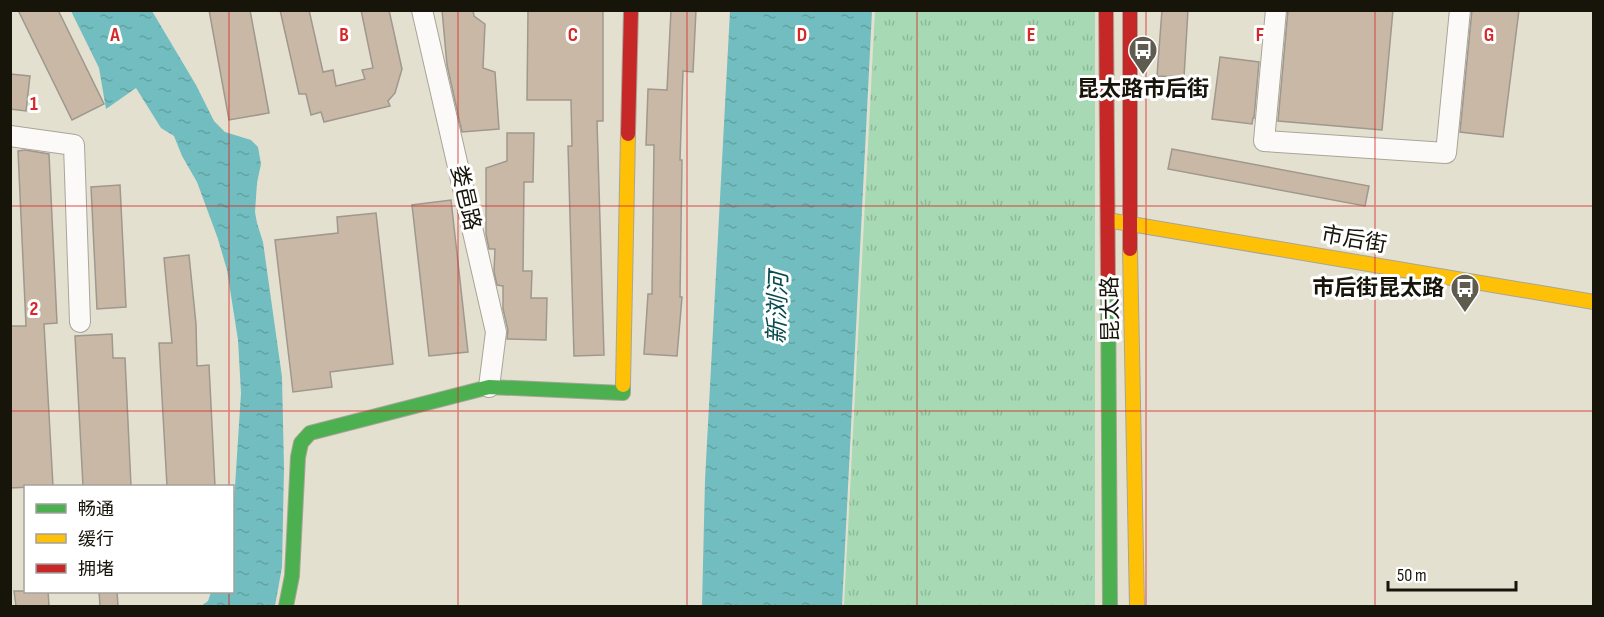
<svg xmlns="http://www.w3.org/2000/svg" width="1604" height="617" font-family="'Sofia Sans Condensed','Noto Sans SC',sans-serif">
<defs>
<pattern id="park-tufts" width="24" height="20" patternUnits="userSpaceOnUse" patternTransform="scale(1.5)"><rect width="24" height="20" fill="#a6d9b4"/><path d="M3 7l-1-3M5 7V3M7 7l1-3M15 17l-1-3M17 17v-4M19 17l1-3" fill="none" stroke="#8eb999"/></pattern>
<pattern id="water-ripples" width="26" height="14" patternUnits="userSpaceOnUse" patternTransform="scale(1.5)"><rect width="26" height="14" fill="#72bdbf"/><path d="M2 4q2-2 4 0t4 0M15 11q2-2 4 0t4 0" fill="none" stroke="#62a2a3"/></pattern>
</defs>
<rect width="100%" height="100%" fill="#e4e0d0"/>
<polygon fill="url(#park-tufts)" points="875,11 1095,11 1095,606 844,606"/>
<g fill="url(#water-ripples)">
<polygon points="71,11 152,11 196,85 214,121 225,132 251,140 258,147 261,164 257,183 255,212 257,223 263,242 282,377 284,468 282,567 275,606 201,606 208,601 211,592 232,592 232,511 234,502 241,393 238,340 227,270 218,239 197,182 182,156 174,136 161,128 136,88 106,109 99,68"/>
<polygon points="730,11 872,11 842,606 702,606 705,480"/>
</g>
<g fill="#cab8a6" stroke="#9e988e" stroke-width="1.5">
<polygon points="18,10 58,10 104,104 72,120"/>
<polygon points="209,10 250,10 269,113 229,120"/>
<polygon points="280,10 309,10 323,72 333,70 336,86 365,79 362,70 373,68 361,10 389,10 402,69 395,93 388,101 390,106 324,122 321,112 311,115 306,94 299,94"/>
<polygon points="442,10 473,10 474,16 485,24 483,68 495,72 499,129 462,132 447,65"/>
<polygon points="528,10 603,10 603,121 597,121 604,355 574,356 568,146 572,146 571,100 527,100"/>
<polygon points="671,10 696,10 693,72 683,71 680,160 682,160 680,297 682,297 677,356 644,354 648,294 652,294 654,145 646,145 648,89 667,90"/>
<polygon points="1162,10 1188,10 1184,77 1157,76"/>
<polygon points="1288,10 1393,10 1382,130 1278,121"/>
<polygon points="1472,10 1519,10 1503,137 1460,132"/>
<polygon points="1220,57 1259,62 1254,118 1253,118 1252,124 1212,119"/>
<polygon points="10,74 30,76 26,111 10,109"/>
<polygon points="507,133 534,133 533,182 524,182 523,271 532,271 531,298 547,298 546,340 507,339 508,330 503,309 503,286 497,285 494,272 495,249 489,249 486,234 486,168 507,161"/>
<polygon points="1172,149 1369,186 1365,206 1168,169"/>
<polygon points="25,150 49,154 57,323 44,324 53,486 10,488 10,326 26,326 18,151"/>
<polygon points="120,185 126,307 97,309 91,187"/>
<polygon points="451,200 468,352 429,356 412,205"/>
<polygon points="376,213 393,364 330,372 332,387 293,392 275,240 338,233 337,217"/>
<polygon points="189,255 196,324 197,366 209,365 215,486 167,486 159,343 172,343 164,258"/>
<polygon points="112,334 113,358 125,358 131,486 83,486 75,336"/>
<polygon points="14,591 48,591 49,606 16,606"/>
<polygon points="99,591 117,591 118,606 100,606"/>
</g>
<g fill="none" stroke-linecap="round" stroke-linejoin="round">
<g stroke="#a8a598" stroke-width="22">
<g id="street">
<polyline points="422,10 496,332 489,387"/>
<polyline points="1276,10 1264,141 1446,153 1460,10"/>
<polyline points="10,136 74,145 80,322"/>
</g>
</g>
<g stroke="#a8a598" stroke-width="16">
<g id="fast">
<polyline points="1108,278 1110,606"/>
<polyline points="286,606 292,576 298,457 301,443 310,433 489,387 623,393 623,385"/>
</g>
</g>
<g stroke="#a8a598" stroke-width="16">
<g id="slow">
<polyline points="1113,221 1594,302"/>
<polyline points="1130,249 1137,606"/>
<polyline points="623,385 628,134"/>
</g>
</g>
<g stroke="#a8a598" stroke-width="16">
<g id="jam">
<polyline points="1106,10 1108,278"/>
<polyline points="1130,10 1130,249"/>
<polyline points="628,134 631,10"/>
</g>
</g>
<use href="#street" stroke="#fbfaf8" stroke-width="20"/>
<use href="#fast" stroke="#4caf50" stroke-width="14"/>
<use href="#slow" stroke="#ffc107" stroke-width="14"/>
<use href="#jam" stroke="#c62828" stroke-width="14"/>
</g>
<path fill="none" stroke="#d62828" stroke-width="1.5" stroke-opacity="0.55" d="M229,10v476M458,10v596M687,10v596M917,10v596M1146,10v596M1375,10v596M10,206h1584M10,411h1584M229,592v14"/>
<defs>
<g id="bus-pin" transform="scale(1.5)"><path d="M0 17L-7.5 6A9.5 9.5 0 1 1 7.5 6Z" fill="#5f5b4f" stroke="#fff"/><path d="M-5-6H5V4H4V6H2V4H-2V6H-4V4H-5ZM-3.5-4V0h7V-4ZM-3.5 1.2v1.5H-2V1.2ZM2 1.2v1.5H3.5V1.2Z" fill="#fff"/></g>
</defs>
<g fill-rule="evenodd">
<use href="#bus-pin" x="1143" y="50"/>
<use href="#bus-pin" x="1465" y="288"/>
</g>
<g text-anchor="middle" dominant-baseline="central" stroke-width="6" stroke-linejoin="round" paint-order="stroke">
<g font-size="22" font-weight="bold" fill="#17140a" stroke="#fff">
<text x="1143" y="89">昆太路市后街</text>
<text x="1444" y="288" text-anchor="end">市后街昆太路</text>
</g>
<g font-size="22" fill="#17140a" stroke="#fff">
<text transform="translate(465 198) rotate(77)">娄邑路</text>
<text transform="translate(1354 240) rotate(10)">市后街</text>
<text transform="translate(1111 309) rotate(-91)">昆太路</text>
</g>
<g font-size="24" font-style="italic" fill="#084b50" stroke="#fff">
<text transform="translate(778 308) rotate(-88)">新浏河</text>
</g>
</g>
<g font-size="20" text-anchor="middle" font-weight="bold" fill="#d62828" stroke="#fff" stroke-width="6" stroke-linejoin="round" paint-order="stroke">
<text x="115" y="41">A</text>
<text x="344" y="41">B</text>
<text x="573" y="41">C</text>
<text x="802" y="41">D</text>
<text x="1031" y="41">E</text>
<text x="1260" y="41">F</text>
<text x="1489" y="41">G</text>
<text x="34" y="110">1</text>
<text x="34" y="315">2</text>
</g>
<rect width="1604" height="617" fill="none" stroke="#17140a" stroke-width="24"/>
<rect x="24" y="485" width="210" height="108" fill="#ffffff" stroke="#a2a19d" stroke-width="1.5"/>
<rect x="36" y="504" width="30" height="9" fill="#4caf50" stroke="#a2a19d" stroke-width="1.5"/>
<text x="78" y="515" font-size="18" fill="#17140a">畅通</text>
<rect x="36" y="534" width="30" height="9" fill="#ffc107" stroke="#a2a19d" stroke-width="1.5"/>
<text x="78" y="545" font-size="18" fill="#17140a">缓行</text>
<rect x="36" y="564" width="30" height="9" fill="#c62828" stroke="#a2a19d" stroke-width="1.5"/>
<text x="78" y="575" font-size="18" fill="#17140a">拥堵</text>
<path d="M1388 581v9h128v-9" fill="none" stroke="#17140a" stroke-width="3"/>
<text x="1397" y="581" font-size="18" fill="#17140a" stroke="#ffffff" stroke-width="4.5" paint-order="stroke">50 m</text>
</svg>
